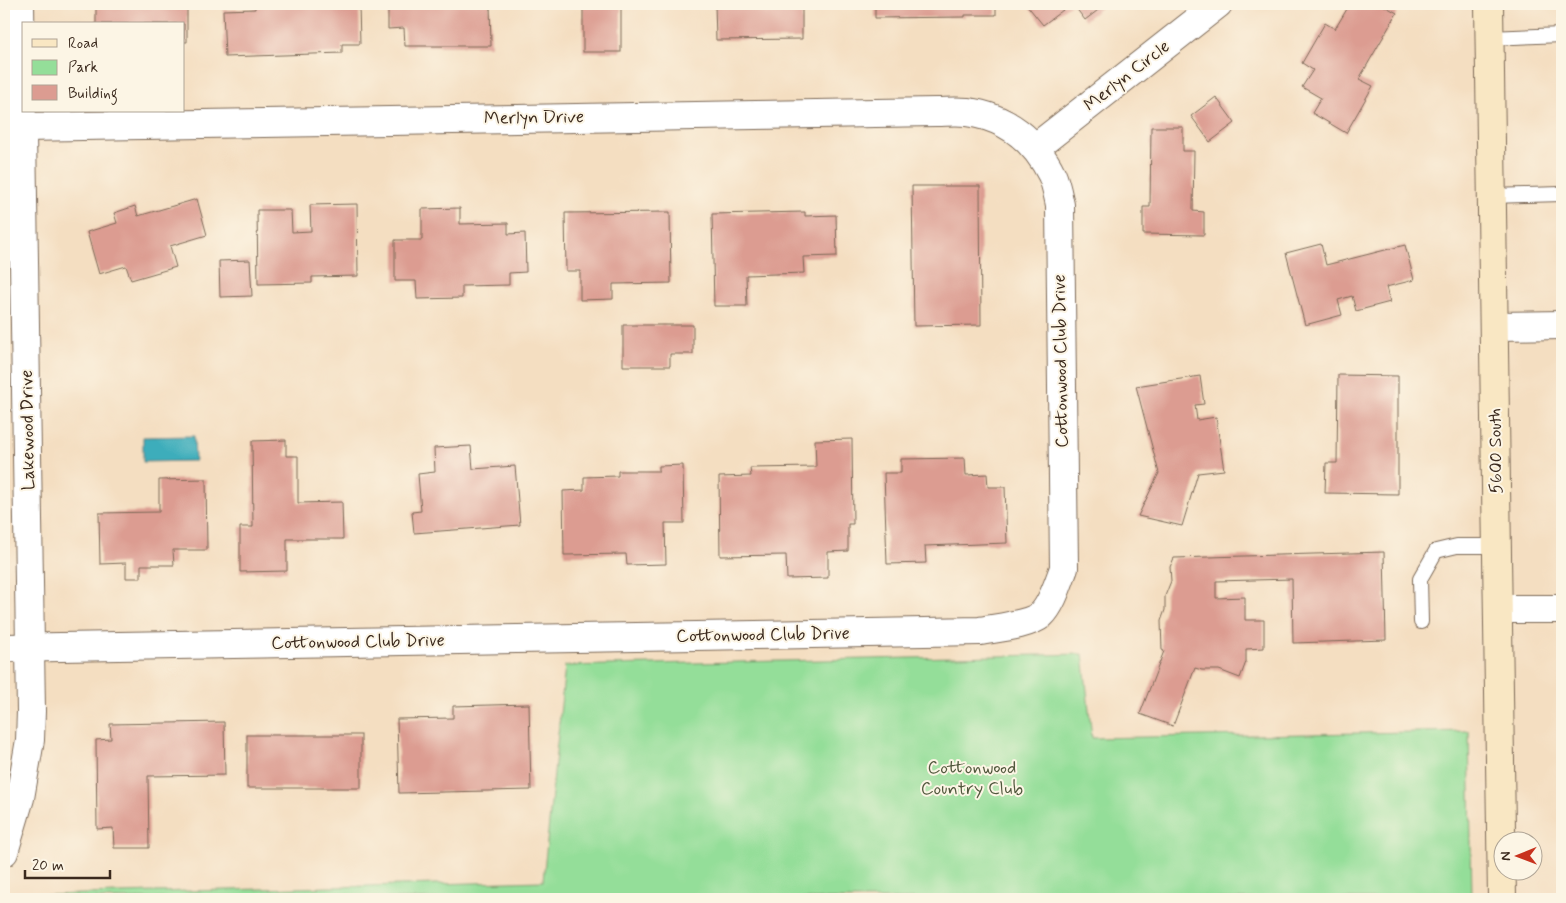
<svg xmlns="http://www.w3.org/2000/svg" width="1566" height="903" font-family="Mynerve,sans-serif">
<rect width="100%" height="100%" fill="#fcf5e5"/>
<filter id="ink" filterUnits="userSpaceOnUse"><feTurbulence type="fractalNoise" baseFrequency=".02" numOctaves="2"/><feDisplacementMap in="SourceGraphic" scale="10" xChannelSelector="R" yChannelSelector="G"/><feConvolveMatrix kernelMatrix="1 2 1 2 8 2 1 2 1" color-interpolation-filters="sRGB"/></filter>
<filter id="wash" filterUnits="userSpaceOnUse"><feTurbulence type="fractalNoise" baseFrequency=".0096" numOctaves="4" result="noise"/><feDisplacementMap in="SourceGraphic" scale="20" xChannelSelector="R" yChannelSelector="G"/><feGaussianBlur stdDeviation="1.12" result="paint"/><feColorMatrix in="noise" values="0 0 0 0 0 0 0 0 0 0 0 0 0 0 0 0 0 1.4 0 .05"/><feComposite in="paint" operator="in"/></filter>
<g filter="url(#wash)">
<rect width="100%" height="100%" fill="#f4dec1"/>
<polygon fill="#94de99" stroke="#68845c" points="1083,654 1092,738 1469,731 1472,899 14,899 14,896 543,881 565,666"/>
<polygon fill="#3eadbb" stroke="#3c6c6c" points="194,436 195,461 143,462 143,437"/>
<g id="blocks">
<g fill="#dc9c91">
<polygon points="96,4 187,4 187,42 184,42 184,24 96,24"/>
<polygon points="255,4 359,4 360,44 342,44 342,53 225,57 223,10 255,9"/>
<polygon points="388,4 490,4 491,46 405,46 404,28 388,29"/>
<rect x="583" y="4" width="38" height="48"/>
<polygon points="715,4 825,4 825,9 802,9 802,39 716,40"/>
<polygon points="875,4 996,4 996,15 965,15 965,17 875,18"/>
<polygon points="1026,4 1071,4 1043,25"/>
<polygon points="1073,4 1106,4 1085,20"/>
<polygon points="1350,4 1381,4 1397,13 1359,79 1373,86 1346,133 1312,113 1321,98 1302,87 1313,70 1302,63 1325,23 1335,29"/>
<polygon points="1216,97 1235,123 1210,142 1191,116"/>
<polygon points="1151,127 1183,127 1183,151 1194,151 1193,211 1204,212 1204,235 1143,234 1143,207 1150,207"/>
<polygon points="912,186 980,186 981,325 914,326"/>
<polygon points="197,199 207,235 170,246 176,267 131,280 126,266 99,274 87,232 117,223 114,213 135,206 138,216"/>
<polygon points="357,204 358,276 312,277 312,283 258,284 257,210 291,210 292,232 311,231 310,205"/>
<polygon points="460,208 460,224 508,223 508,234 525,233 526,272 509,273 509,285 462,286 462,298 417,299 416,281 395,281 395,240 422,240 422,209"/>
<polygon points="670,212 671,283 613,284 613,299 580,300 580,271 566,271 565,213"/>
<polygon points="805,212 805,216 836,215 837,256 803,257 804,273 746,275 747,306 714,306 712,214"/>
<polygon points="1321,244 1326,265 1405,245 1414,280 1386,287 1390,302 1356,311 1352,296 1338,300 1342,315 1305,325 1286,253"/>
<polygon points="250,260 252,296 220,297 219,261"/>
<polygon points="623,325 693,325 693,354 670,354 670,366 623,366"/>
<polygon points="1338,375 1398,376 1398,494 1325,493 1326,463 1337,463"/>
<polygon points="1200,376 1204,404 1195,405 1197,420 1216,417 1224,470 1198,473 1182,526 1138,516 1159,473 1136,386"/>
<polygon points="852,439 853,524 848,524 848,551 828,552 828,578 787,579 786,555 720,556 719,477 751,476 750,468 816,467 815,440"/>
<polygon points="286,440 286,456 298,456 298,503 342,502 343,539 287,539 287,571 240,572 240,527 253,527 252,441"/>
<polygon points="471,446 473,469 515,466 520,525 414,533 412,512 421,511 418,474 435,472 434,448"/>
<polygon points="965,458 966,475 987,474 988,487 1005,487 1007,543 925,546 926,563 887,564 884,473 901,473 901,459"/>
<polygon points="683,465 684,523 665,523 666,564 627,565 626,554 564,555 563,491 584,490 584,477 618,476 618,471 659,471 659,466"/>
<polygon points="206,479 207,550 173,550 174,565 141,565 141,578 126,578 126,563 100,564 99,513 159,512 159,480"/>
<polygon points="1384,552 1386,640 1293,643 1292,579 1216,581 1216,598 1245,597 1245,620 1264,620 1264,648 1246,649 1246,662 1240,678 1219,670 1202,670 1195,668 1173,726 1140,714 1164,651 1162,650 1161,621 1165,610 1165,596 1171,581 1170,567 1174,558"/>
<polygon points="529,704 531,790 399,793 397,719 453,718 453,706"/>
<polygon points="224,722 225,775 148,776 149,848 114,848 113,828 97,829 96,740 111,739 110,724"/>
<rect x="247" y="735" width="114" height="53"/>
</g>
</g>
</g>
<g filter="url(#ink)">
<use href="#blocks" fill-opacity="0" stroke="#7c6957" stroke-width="1"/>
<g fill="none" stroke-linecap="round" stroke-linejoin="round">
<g stroke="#7c6957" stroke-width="16">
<g id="service">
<polyline points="1490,38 1562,35"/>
<polyline points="1492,196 1562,194"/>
<polyline points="1421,622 1420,579 1436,551 1457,546 1498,546"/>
</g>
</g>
<g stroke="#7c6957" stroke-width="30">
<g id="minor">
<polyline points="1036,147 1218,4"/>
<polyline points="1494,326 1562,325"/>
<polyline points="1499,609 1562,609"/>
<path d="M4,648l976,-17c16,-3 49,-6 61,-16 11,-10 18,-34 23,-47l-4,-363c-2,-9 -4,-21 -8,-30 -17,-35 -46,-58 -85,-63 -11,-1 -21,0 -31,0l-913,15"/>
<polyline points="4,852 20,798 30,740 31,711 20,4"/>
</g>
</g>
<g stroke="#7c6957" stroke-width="30">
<polyline id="secondary" points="1489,4 1502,899"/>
</g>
<use href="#service" stroke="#fff" stroke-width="14"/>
<use href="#minor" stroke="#fff" stroke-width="28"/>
<use href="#secondary" stroke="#f9e7c3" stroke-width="28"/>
</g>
</g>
<g text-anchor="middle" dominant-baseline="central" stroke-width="4" stroke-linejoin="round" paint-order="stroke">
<g font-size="18" fill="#3b2a1e" stroke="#fcf5e5">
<text transform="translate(1127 76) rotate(-38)">Merlyn Circle</text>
<text transform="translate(534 118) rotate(-1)">Merlyn Drive</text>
<text transform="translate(1061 361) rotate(-91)">Cottonwood Club Drive</text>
<text transform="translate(28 430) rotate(-91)">Lakewood Drive</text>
<text transform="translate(1496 451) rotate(-91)">5600 South</text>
<text transform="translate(763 635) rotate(-1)">Cottonwood Club Drive</text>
<text transform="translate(358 642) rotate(-1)">Cottonwood Club Drive</text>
</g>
<g font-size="18" fill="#51573d" stroke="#fcf5e5">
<text x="972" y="768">Cottonwood<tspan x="972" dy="21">Country Club</tspan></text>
</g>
</g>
<rect width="1566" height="903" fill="none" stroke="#fcf5e5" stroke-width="20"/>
<rect x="22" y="22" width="162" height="90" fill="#fcf5e5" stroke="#afa495"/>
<rect x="32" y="39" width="25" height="8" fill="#f9e7c3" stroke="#afa495"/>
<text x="68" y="48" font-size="15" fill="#3b2a1e">Road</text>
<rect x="32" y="60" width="25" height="15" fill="#94de99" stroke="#afa495"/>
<text x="68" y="72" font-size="15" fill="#3b2a1e">Park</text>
<rect x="32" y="85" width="25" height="15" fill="#dc9c91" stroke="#afa495"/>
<text x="68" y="98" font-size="15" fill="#3b2a1e">Building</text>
<g transform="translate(1518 856) rotate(269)"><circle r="24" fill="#fcf5e5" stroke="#afa495"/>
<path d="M0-4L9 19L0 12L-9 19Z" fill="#c8321e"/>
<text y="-8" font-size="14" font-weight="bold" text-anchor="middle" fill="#3b2a1e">N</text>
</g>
<path d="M25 870v8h85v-8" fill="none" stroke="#3b2a1e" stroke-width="2.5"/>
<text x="32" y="870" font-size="15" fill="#3b2a1e" stroke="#fcf5e5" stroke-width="4" paint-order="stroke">20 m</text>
</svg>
